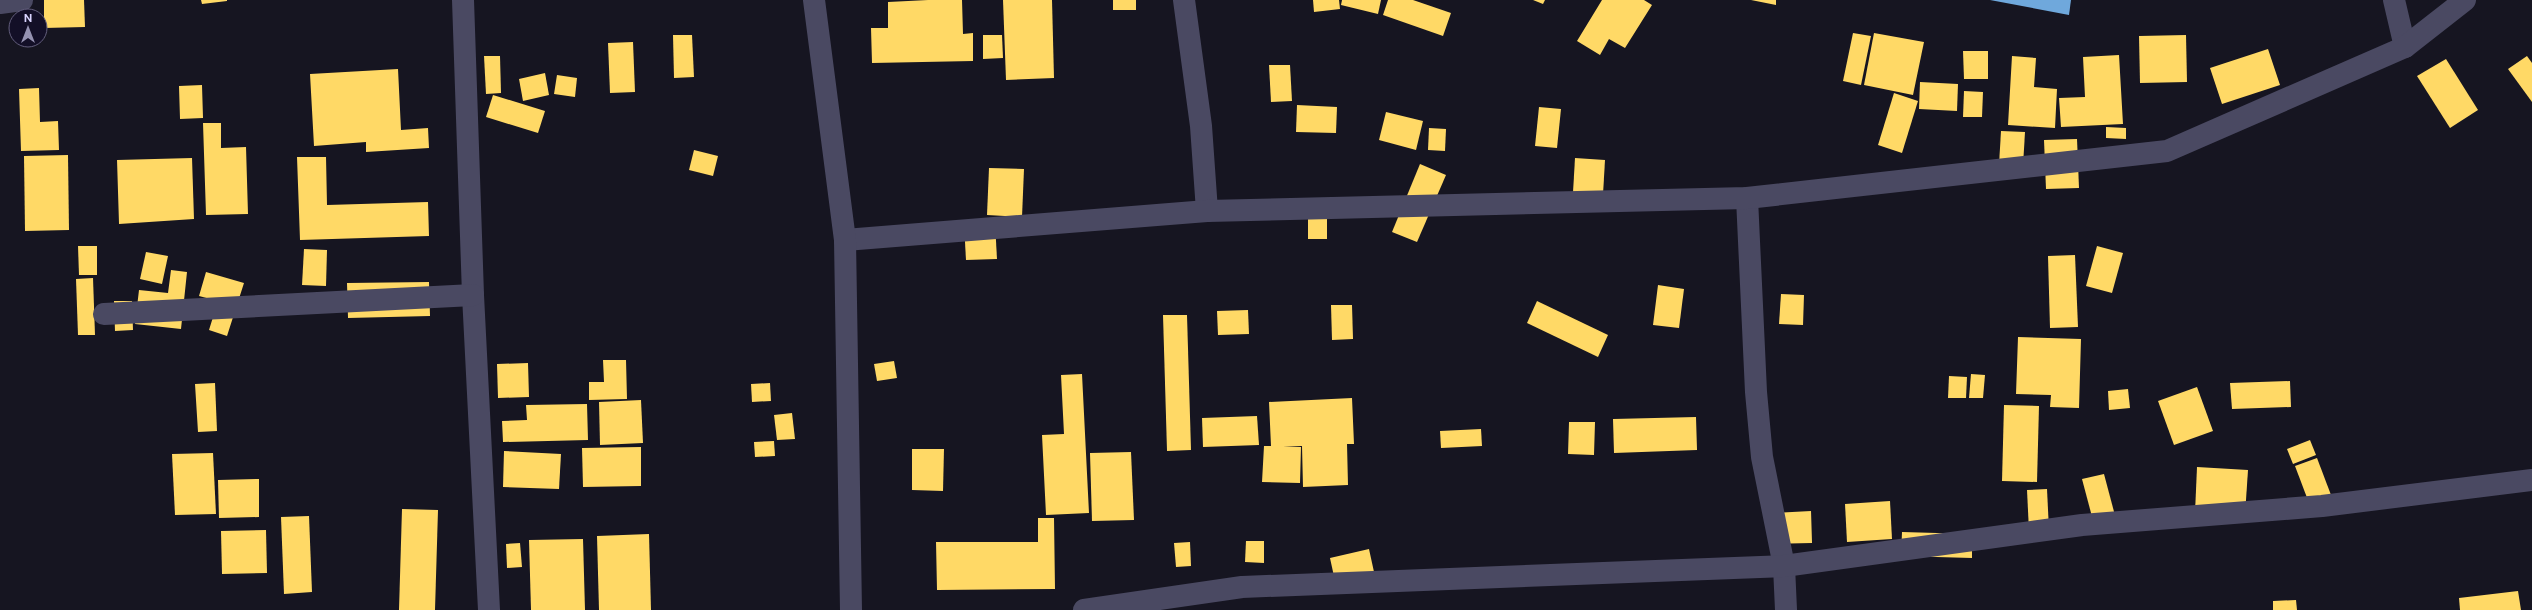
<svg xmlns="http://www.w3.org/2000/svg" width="2532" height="610" font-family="'Public Sans',sans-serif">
<rect width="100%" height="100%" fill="#161521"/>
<g fill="#ffd966">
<polygon points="44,0 84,0 85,27 44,28"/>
<polygon points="201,0 227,0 227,1 202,4"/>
<polygon points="928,0 962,0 963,34 973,33 973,61 872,63 871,28 888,28 888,2"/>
<polygon points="1003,0 1052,0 1054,78 1006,80"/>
<rect x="1113" y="0" width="23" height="10"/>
<polygon points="1313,0 1339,0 1340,9 1314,12"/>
<polygon points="1342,0 1381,0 1378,14 1341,5"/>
<polygon points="1388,0 1413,0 1451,13 1443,36 1383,15"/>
<polygon points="1533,0 1545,0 1543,4"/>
<polygon points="1602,0 1644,0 1652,5 1625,48 1609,39 1600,55 1577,41"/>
<polygon points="1751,0 1776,0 1776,5"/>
<polygon points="1853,33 1871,36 1861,85 1843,81"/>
<polygon points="1874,33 1924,42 1913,95 1864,85"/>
<polygon points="673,35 692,35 694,77 674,78"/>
<polygon points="983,35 1002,35 1003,58 983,59"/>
<polygon points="2186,35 2187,82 2140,83 2139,36"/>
<polygon points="633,42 635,92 610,93 608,43"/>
<polygon points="2268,49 2280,85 2222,104 2210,68"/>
<polygon points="1963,51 1988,51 1988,79 1964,79"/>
<polygon points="2119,55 2123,124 2061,127 2059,98 2085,97 2083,57"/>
<polygon points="484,56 500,56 501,93 486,94"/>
<polygon points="2012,56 2036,58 2034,87 2057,89 2055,128 2008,125"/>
<polygon points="2527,56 2532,63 2532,102 2508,69"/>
<polygon points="2446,59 2478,110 2450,128 2417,76"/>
<polygon points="1269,65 1290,65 1292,101 1271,102"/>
<polygon points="398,69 401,130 428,128 429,148 366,152 366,142 314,146 310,74"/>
<polygon points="545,73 549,95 523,101 519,79"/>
<polygon points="557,75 577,78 575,97 554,94"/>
<polygon points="1920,82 1958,84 1957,111 1919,109"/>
<polygon points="202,85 203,118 180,119 179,86"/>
<polygon points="39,88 40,122 58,121 59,150 21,151 19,89"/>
<polygon points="1964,91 1983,92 1982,117 1963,117"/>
<polygon points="1894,93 1918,101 1902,153 1878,145"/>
<polygon points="493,95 545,111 538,133 486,117"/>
<polygon points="1297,105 1337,107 1336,133 1296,132"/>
<polygon points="1539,107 1561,109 1557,148 1535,146"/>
<polygon points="1386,112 1423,121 1416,150 1379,140"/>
<polygon points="203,123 221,123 221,148 246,147 248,214 206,215"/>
<polygon points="2106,127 2126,128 2126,139 2106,138"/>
<polygon points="1429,128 1446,129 1445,151 1428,150"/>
<polygon points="2001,131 2025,132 2023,166 1999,165"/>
<polygon points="2077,139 2079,188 2046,189 2044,140"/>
<polygon points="694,150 718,156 713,176 689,170"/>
<polygon points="68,155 69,230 25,231 24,156"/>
<polygon points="297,157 326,157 327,205 428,202 429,236 300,240"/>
<polygon points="192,158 194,219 119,224 117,160"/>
<polygon points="1575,158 1605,160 1602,212 1572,210"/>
<polygon points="1420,164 1446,175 1417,242 1392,232"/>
<polygon points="989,168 1024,169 1022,217 987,215"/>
<rect x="1308" y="218" width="19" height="21"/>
<polygon points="995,223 997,259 966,260 964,224"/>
<polygon points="78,246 97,246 97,275 79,275"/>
<polygon points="2097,246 2123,253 2112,293 2086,286"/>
<polygon points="304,249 327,250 326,286 302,285"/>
<polygon points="146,252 168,256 162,284 140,279"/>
<polygon points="2075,255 2078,327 2050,328 2048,256"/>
<polygon points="171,270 187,272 181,329 135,324 139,290 168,293"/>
<polygon points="206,272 244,283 227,336 209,330 218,301 199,296"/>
<polygon points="93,278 95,335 78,335 76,279"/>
<polygon points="429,282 430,316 348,318 347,283"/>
<polygon points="1658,285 1684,289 1679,328 1653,325"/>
<polygon points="1781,294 1804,295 1803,325 1779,324"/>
<polygon points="114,301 132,301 133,330 115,331"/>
<polygon points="1537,301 1608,335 1598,357 1527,323"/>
<polygon points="1331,305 1352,305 1353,339 1332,340"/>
<polygon points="1248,310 1249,334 1218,335 1217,311"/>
<polygon points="1163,315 1187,315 1191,450 1167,451"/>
<polygon points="2018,337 2081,339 2079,408 2050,407 2051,395 2016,394"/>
<polygon points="603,360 626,360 627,399 589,400 589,382 604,382"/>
<polygon points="894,361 897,378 877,381 874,364"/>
<polygon points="528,363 529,397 498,398 497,364"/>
<polygon points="1082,374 1089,513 1046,515 1042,435 1064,434 1061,375"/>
<polygon points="1971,374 1985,375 1983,398 1969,398"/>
<polygon points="1949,376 1967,377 1966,398 1948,398"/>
<polygon points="2290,381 2291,407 2232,409 2230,383"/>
<polygon points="215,383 217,431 198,432 195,384"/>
<polygon points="770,383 771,401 752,402 751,384"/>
<polygon points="2197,387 2213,431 2174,445 2158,401"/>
<polygon points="2128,389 2130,408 2109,410 2108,391"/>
<polygon points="1352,398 1354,444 1347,444 1348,485 1303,487 1302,446 1283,446 1301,447 1300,483 1262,482 1264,446 1271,446 1269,402"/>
<polygon points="641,400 643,443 600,445 599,402"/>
<polygon points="587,404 588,440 503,442 502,421 527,420 526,405"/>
<polygon points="2004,405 2039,406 2037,482 2002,481"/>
<polygon points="792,413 795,439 777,440 774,415"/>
<polygon points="1257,416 1259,445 1203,447 1202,418"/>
<polygon points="1696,417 1697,450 1614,453 1613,419"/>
<polygon points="1569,422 1595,422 1594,455 1568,454"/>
<polygon points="1481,429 1482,446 1441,448 1440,431"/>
<polygon points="2310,440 2316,455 2293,464 2287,449"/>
<polygon points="774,441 775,456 755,457 754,442"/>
<polygon points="641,447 641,486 583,487 582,448"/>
<polygon points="912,449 944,449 943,491 912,490"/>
<polygon points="504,451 561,454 559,489 503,487"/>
<polygon points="1131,452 1134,520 1092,521 1090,453"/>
<polygon points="213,453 216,514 175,515 172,454"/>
<polygon points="2317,458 2331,495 2309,503 2295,466"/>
<polygon points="2197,467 2248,470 2245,515 2195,513"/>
<polygon points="2104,474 2117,523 2095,528 2082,479"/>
<polygon points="259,479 259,517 219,518 218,480"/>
<polygon points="2047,489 2049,530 2029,531 2027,490"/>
<polygon points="1890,501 1892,539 1847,542 1845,504"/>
<polygon points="402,509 438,510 435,610 399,610"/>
<polygon points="1811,511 1812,543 1773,544 1771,513"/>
<polygon points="309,516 312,592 284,594 281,517"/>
<polygon points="1038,518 1054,518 1055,589 937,590 936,542 1038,542"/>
<polygon points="266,530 267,573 222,574 221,531"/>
<polygon points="1902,532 1972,534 1972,558 1901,556"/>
<polygon points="649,534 651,610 599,610 597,536"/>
<polygon points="583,539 585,610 531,610 529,540"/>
<polygon points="1246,541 1264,541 1264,563 1245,562"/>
<polygon points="1190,542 1191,566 1176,567 1174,543"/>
<polygon points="520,543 522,567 507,568 506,544"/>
<polygon points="1369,549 1374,572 1335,581 1330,558"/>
<polygon points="2518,591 2521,610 2460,610 2459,598"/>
<polygon points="2296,600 2297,610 2273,610 2273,601"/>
</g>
<polygon fill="#6fa8dc" points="1990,0 2071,0 2069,15"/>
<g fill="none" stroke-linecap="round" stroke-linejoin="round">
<g stroke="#4a4962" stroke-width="22">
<polyline points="463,0 473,295 489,610"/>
<polyline points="1184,0 1201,126 1207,211"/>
<polyline points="2394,0 2405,47"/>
<polyline points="0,3 22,0"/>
<polyline points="1747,198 1756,392 1762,457 1784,566 1786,610"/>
<polyline points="845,240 1207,211 1747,198 2167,151 2405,47 2465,0"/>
<polyline points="104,314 473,295"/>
<polyline points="1084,610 1242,587 1784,566 2082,525 2322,506 2532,480"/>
</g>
<polyline stroke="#4a4962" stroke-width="22" points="814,0 845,240 851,610"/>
</g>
<g transform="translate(28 28)"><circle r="19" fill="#130f27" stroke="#635e7d"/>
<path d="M0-3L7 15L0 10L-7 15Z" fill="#9592b1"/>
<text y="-6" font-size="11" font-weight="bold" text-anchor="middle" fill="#dad5ff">N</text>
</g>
</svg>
